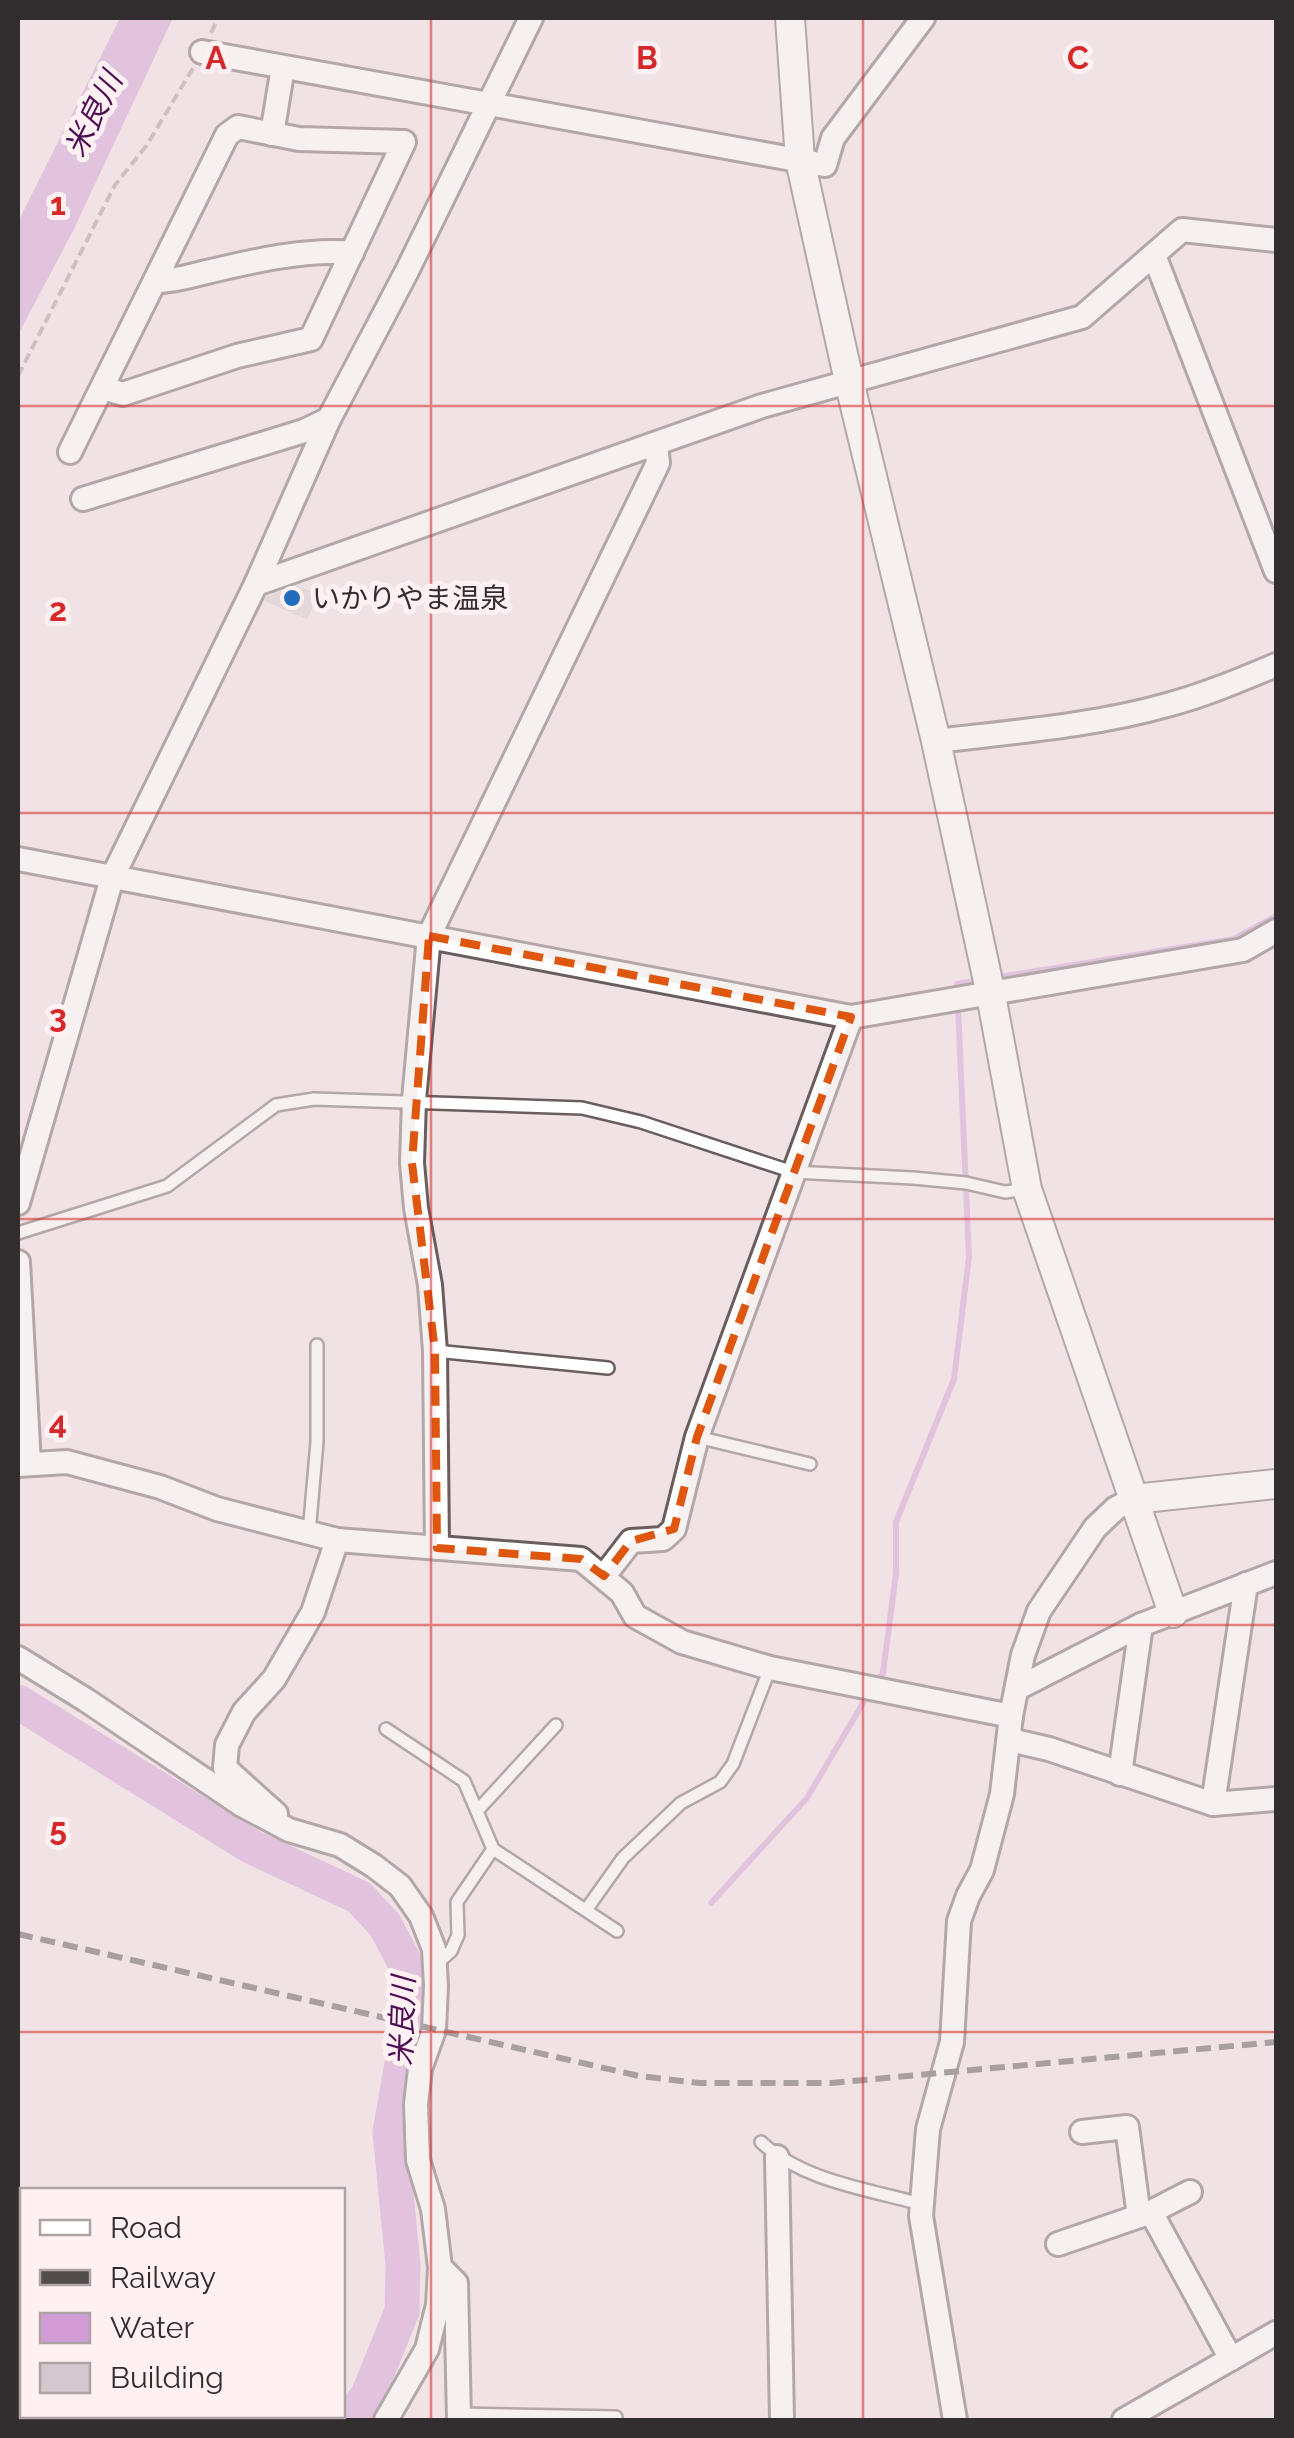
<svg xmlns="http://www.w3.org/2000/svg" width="1294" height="2438" font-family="Raleway,'Noto Sans JP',sans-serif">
<rect width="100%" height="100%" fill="#f1e3e5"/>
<polygon fill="#d19cd6" points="120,18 173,18 73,231 18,335 18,222"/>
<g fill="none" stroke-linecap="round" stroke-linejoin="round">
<g stroke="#d19cd6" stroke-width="6">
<polyline points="993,978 1234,939 1276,916"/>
<polyline points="958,993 957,984 980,980"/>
<polyline points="876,1683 883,1673 896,1573 896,1522 954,1379 969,1257 958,1006"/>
<polyline points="711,1903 807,1798 869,1693"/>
</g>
<polyline stroke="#d19cd6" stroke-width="35" points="18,1702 252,1847 359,1897 385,1925 403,1959 409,1977 405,2047 390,2132 403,2265 402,2311 368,2395 350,2420"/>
</g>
<polygon fill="#d3c8cd" points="297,586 319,594 307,619 265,601 267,596"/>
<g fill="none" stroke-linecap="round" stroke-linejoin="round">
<g stroke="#695d5e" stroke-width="16">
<g id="service">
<polyline points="18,1233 167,1186 276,1105 314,1099 582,1108 641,1122 793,1172 913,1178 966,1183 1005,1192 1027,1189"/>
<polyline points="435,1351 608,1368"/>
<polyline points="697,1437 810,1464"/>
<polyline points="309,1533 317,1442 317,1345"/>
<polyline points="386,1729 464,1781 493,1849 617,1931"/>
<polyline points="477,1811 556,1725"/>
<polyline points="586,1910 623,1858 681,1803 720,1782 733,1764 770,1668"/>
<polyline points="435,1965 451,1951 458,1935 457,1902 493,1849"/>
<path d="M761,2142c42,39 106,47 160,62"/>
<polyline points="458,2414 616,2417"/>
</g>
</g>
<g stroke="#695d5e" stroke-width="28">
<g id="minor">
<polyline points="202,52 825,165 833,138 923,18"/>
<polyline points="272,134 283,67"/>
<polyline points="1154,255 1276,571"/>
<path d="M157,281c20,0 35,-6 54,-10 42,-10 99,-23 141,-18"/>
<polyline points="70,452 227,135 238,127 299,139 404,142 311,339 237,356 123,394 103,388"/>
<polyline points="83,499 304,431 329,419"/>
<polyline points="256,584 329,419 407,271 531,18"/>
<path d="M936,741c76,-9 157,-15 231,-36 38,-10 73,-25 109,-40"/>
<polyline points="18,859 851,1017 1243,950 1276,931"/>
<polyline points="18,1203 112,878 256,584 762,406 1082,317 1182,230 1276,240"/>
<polyline points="18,1262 29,1464"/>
<polyline points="18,1465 67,1462 160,1487 217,1509 337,1540 581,1559 622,1593 635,1616 682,1642 770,1668 1011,1716"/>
<polyline points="437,1548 435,1351 430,1285 416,1208 412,1163 414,1100 429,936 658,463 656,445"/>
<polyline points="604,1576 631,1541 663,1539 674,1529 697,1437 851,1017"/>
<polyline points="18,1658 86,1700 242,1805 289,1830 340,1845 374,1866 400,1886 421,1916 434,1949 436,1986 434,2030 420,2069 416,2104 418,2160 433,2209 440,2267 438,2305 427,2349 386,2420"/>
<polyline points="1018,1688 1141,1625 1276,1573"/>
<polyline points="1010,1740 1049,1749 1213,1804 1276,1799"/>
<polyline points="1120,1774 1141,1625"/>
<polyline points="1213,1804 1246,1584"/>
<polyline points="276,1814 225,1768 227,1745 244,1712 274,1679 313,1612 337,1540"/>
<polyline points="1082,2132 1127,2127 1139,2216"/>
<polyline points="777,2157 782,2420"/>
<polyline points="1151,2212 1190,2192"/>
<polyline points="1058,2244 1151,2212 1231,2359"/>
<polyline points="440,2267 456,2283 459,2420"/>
<polyline points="955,2420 921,2216 928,2129 952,2042 959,1921 968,1896 982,1870 1002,1794 1011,1716 1023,1655 1039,1611 1095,1528 1116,1508 1134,1499"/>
<polyline points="1124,2420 1276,2333"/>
</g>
</g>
<g stroke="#695d5e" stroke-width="32">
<g id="tertiary">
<polyline points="790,18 800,160 849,381 936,741 991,995 1027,1189 1173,1613"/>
<polyline points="1134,1499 1276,1484"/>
</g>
</g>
<g stroke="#a09698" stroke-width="4" stroke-dasharray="10 5" stroke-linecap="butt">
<polyline points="211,33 218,18"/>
<polyline points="18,376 115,185 147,145 193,68"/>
<polyline points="18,2225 22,2228"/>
<polyline points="302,2416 309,2420"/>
</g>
<use href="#service" stroke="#fff" stroke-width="11"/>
<use href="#minor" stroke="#fff" stroke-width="22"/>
<use href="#tertiary" stroke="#fff" stroke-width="28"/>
<polyline stroke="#524c4d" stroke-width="6" stroke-dasharray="15 8" stroke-linecap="butt" points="18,1934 639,2076 699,2083 831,2083 1276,2042"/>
</g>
<path d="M0 0H1294V2438H0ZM429,936l422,81 -154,420 -23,92 -43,12 -27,35 -23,-17 -144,-11 -2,-197 -23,-188z" fill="#f1e3e5" fill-opacity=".55" fill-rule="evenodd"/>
<path fill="none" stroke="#df570e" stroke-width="8" stroke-dasharray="20 12" stroke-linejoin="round" d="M429,936l422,81 -154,420 -23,92 -43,12 -27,35 -23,-17 -144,-11 -2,-197 -23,-188z"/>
<path fill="none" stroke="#d62828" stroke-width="2.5" stroke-opacity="0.55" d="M431,18v2402M863,18v2402M18,406h1258M18,813h1258M18,1219h1258M18,1625h1258M18,2032h1258"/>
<circle fill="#226cbc" stroke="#fff1f2" stroke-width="4" cx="292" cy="598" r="10"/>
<g text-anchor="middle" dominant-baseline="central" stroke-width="10" stroke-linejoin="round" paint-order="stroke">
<g font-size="28" fill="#322d2e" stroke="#fff1f2" text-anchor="start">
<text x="312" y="598">いかりやま温泉</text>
</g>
<g font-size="30" font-style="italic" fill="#4f0f56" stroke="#fff1f2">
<text transform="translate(93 114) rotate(-63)">米良川</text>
<text transform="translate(402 2021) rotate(-88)">米良川</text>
</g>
</g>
<g font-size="32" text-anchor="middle" font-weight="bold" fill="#d62828" stroke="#fff1f2" stroke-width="10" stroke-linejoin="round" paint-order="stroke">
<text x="216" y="69">A</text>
<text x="647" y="69">B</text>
<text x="1078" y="69">C</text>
<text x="58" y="215">1</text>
<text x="58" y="621">2</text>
<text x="58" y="1027">3</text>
<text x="58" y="1434">4</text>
<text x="58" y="1840">5</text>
</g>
<rect width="1294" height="2438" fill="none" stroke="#322d2e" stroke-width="40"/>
<rect x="20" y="2188" width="325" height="230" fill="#fff1f2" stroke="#ada3a4" stroke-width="2.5"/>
<rect x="40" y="2220" width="50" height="15" fill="#ffffff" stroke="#ada3a4" stroke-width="2.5"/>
<text x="110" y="2238" font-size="30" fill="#322d2e">Road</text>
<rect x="40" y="2270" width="50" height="15" fill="#524c4d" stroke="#ada3a4" stroke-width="2.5"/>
<text x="110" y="2288" font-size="30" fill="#322d2e">Railway</text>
<rect x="40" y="2313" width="50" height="30" fill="#d19cd6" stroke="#ada3a4" stroke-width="2.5"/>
<text x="110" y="2338" font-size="30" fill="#322d2e">Water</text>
<rect x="40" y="2363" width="50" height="30" fill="#d3c8cd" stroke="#ada3a4" stroke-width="2.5"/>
<text x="110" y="2388" font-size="30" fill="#322d2e">Building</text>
</svg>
